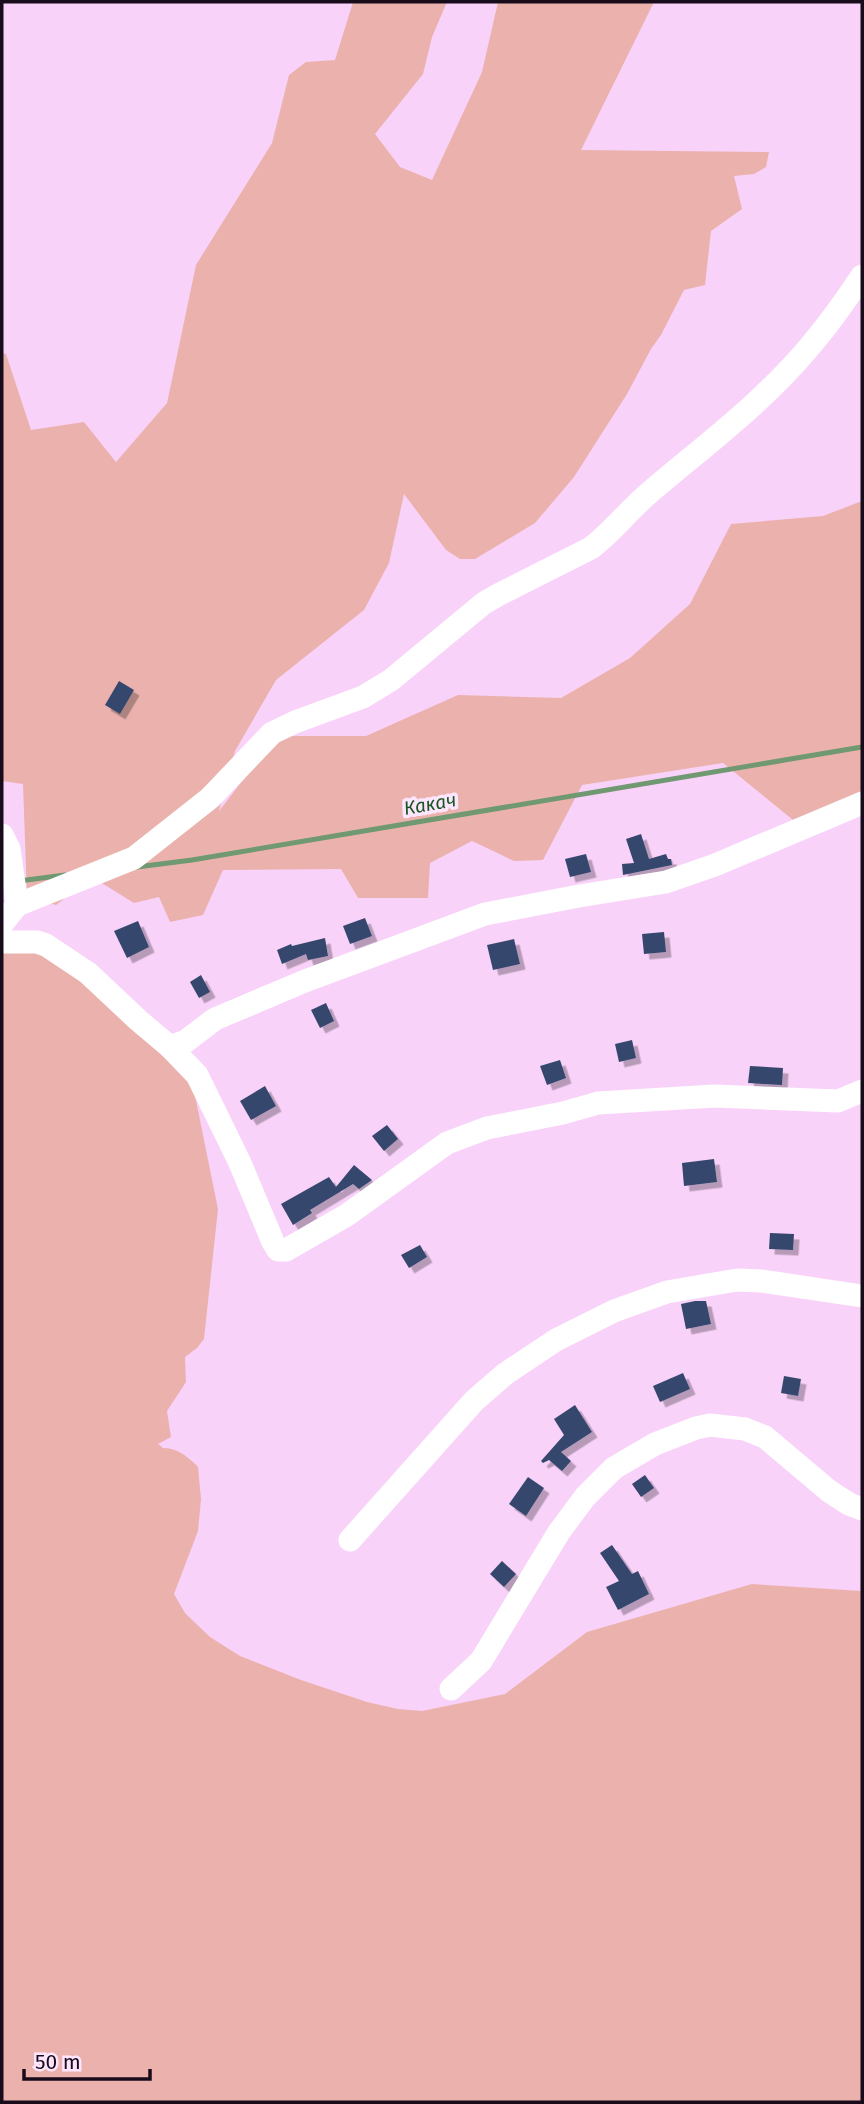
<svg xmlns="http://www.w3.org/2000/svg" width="864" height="2104" font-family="'Fira Sans',sans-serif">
<defs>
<filter id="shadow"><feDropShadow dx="5.5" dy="5.5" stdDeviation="0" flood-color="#0004"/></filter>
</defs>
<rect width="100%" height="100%" fill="#f9d2fa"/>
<g fill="#ebb2ad">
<polygon points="353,2 447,2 432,37 423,74 375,134 400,167 432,180 482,72 498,2 654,2 581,150 769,152 766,167 754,174 734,176 742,209 711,231 705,285 684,290 661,335 651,349 627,394 574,477 535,523 475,559 460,559 446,550 404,494 389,563 364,610 276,680 235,751 219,811 277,736 366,736 458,695 561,698 630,658 690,604 731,524 823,516 862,501 862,798 798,824 723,763 582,785 543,860 514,861 472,841 430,863 428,898 358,898 341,869 223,870 203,915 170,922 159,897 134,903 92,877 56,905 27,897 23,784 2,781 2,353 6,354 31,430 84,422 116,462 167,403 196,265 272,143 289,75 306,62 335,60"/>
<path d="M42,952l146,109 30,148 -14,130 -7,9 -12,9 1,25 -19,29 4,26 -13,7 5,4c13,-1 27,10 35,19l3,32 -3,32 -24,63 11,19 25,24 30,19 61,24 66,22 31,7 24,2 83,-17 82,-62 165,-48 110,7v511h-860v-1149z"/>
</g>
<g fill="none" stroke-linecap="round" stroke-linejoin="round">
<g stroke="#709871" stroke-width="5">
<polyline points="137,867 192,860 862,747"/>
<polyline points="19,881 65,875"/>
</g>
</g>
<g fill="#36476d" filter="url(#shadow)">
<polygon points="119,681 134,690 120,714 105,705"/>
<polygon points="641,834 649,859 666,854 668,859 671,859 672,865 623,875 622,864 634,863 626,839"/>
<polygon points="586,854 591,872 570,877 565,859"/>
<polygon points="365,918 372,936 350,944 343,926"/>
<polygon points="138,921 149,947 127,958 114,931"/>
<polygon points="664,932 666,952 644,954 642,934"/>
<polygon points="325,938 328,956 308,960 306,954 282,964 277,950 291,944 292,946"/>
<polygon points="514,939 520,964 493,970 487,945"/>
<polygon points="201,975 210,992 199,998 190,982"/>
<polygon points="326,1003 334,1021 320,1028 311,1010"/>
<polygon points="632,1040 636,1058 619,1062 615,1044"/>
<polygon points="560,1060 566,1078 547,1085 540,1066"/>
<polygon points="750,1066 783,1068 782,1085 748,1083"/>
<polygon points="265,1086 276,1106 251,1120 240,1101"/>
<polygon points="387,1125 398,1139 384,1151 372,1136"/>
<polygon points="714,1159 717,1182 684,1186 682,1163"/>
<polygon points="354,1165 372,1180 359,1189 353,1184 310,1210 312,1213 293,1225 281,1204 329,1177 336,1187"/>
<polygon points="770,1233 794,1234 793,1250 769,1249"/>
<polygon points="420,1245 427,1257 409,1268 401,1255"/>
<polygon points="695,1301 706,1301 711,1324 686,1329 681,1304"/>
<polygon points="683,1373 690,1389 660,1402 653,1386"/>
<polygon points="784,1376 801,1379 798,1396 781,1393"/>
<polygon points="575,1405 592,1432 561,1452 571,1461 562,1471 549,1460 543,1463 541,1461 564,1435 554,1419"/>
<polygon points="645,1475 654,1488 641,1497 632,1484"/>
<polygon points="528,1477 544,1488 526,1516 509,1504"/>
<polygon points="612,1545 632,1574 638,1571 649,1594 618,1610 606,1587 619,1581 600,1553"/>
<polygon points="502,1561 516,1574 504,1587 490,1574"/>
</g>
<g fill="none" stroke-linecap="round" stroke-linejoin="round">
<g stroke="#fff" stroke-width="23">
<polyline points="2,835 9,849 17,905 2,924"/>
<path d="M17,905l117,-47 76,-60 62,-65 23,-11 68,-25 28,-17 93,-77 14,-8 93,-47c21,-16 37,-37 58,-55 55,-47 115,-91 162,-148 19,-22 35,-45 51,-69"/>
<polyline points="2,942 37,942 46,945 88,973 138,1020 170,1047 186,1041 215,1019 305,981 485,914 579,896 666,882 715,865 862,803"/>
<polyline points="170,1047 197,1075 240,1163 273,1242 278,1250 286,1250 347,1215 447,1143 487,1128 563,1113 598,1103 715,1096 838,1101 862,1091"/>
<polyline points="350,1540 474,1401 505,1374 556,1340 614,1311 667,1292 737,1280 762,1281 862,1296"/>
<polyline points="451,1689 481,1661 559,1532 585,1497 614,1468 655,1444 696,1428 710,1425 745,1429 765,1437 829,1491 849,1504 862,1509"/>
</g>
</g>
<g text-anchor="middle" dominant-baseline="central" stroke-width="7" stroke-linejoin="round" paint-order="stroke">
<g font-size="19" font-style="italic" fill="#17561d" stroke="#fde5fe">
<text transform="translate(430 804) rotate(-10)">Какач</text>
</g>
</g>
<rect width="864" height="2104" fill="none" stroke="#190c1a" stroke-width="7"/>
<path d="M24 2069v10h126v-10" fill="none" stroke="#190c1a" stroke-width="3.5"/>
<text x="35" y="2069" font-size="21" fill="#190c1a" stroke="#fde5fe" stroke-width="5" paint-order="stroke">50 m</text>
</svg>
